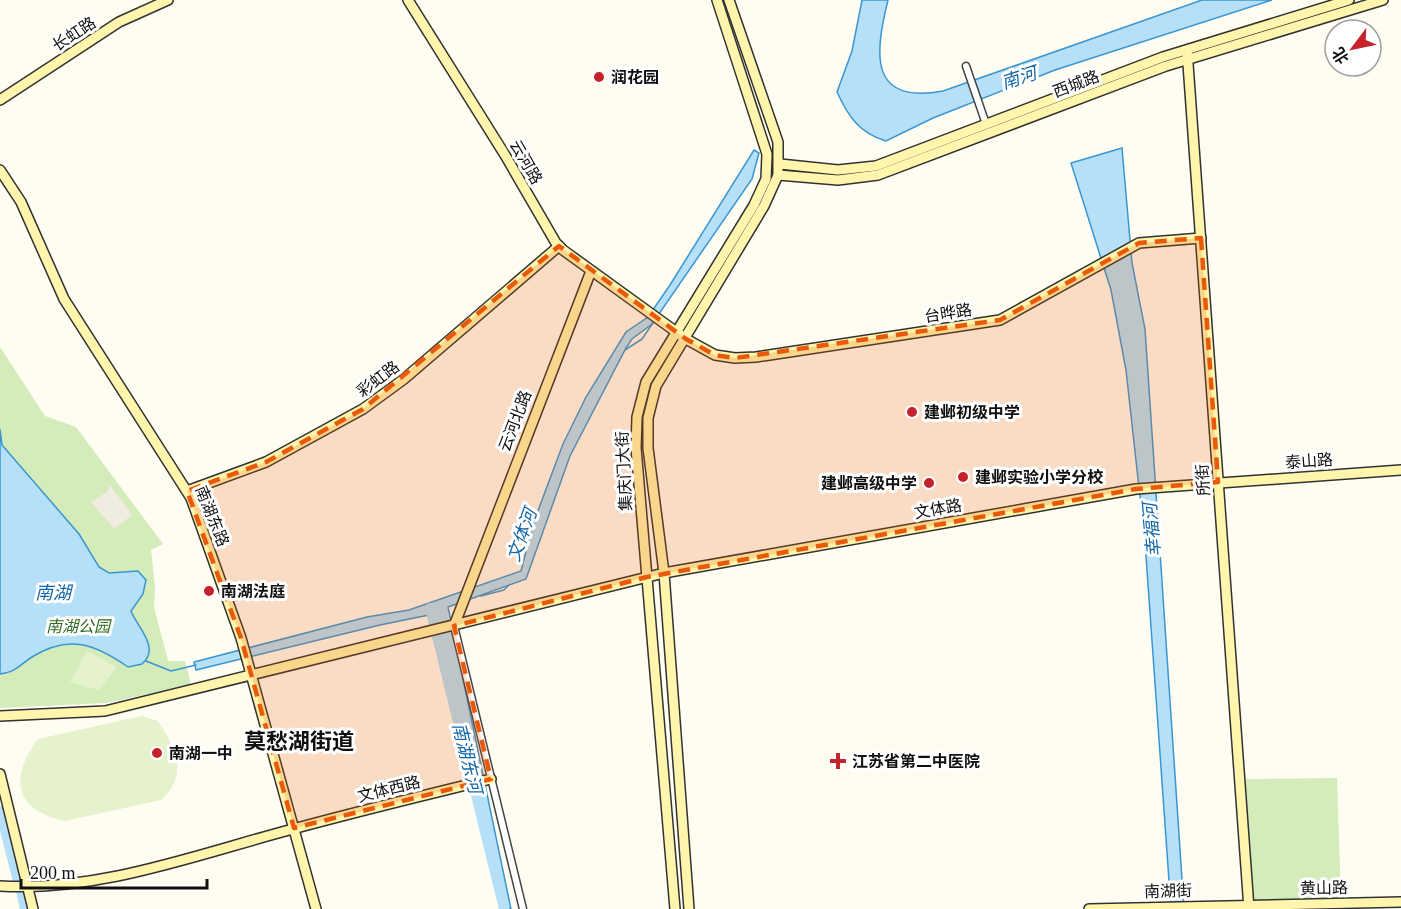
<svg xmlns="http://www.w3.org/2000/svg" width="1401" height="909" font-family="'Times New Roman','Noto Sans SC',serif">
<rect width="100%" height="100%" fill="#fffcf2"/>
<g fill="#d4ebba">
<polygon points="0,347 45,416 76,427 163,544 151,550 155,588 154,607 168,661 185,661 191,685 106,703 0,708"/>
<polygon points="1337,778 1341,903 1248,904 1238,779"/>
</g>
<g fill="#e5f2cc">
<polygon points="87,651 117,667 99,690 70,682"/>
<path d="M142,716l16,5c17,27 32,53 3,79l-96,21c-51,-11 -56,-43 -27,-82z"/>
</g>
<polygon fill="#f0ece0" points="110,485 132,515 114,529 91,502 107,492"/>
<g fill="#b5e0f8" stroke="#3a96d2" stroke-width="1.5">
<path d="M862,0h26c-13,53 -20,105 55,91l259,-91h70l-217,70 -122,48 -47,23c-27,-8 -38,-25 -49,-49l15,-41z"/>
<polygon points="1122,148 1132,263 1145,329 1184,909 1171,909 1145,542 1126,370 1111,290 1071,163"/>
<polygon points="754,150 759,153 752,179 652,324 632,339 626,348 570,456 526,579 448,607 511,909 506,909 434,614 380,625 196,670 194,662 367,617 409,610 521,571 533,524 563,444 586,397 626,332 648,317 670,285"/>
<path d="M0,429l2,16 77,89 20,33 10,6 29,-2 8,9 -3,14 -12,17c6,16 30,37 11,53l-14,3c-33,-23 -59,-33 -96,-10 -14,9 -14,14 -32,17z"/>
</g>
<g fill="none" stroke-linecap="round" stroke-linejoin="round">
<g stroke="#3a96d2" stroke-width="1.5">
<polyline points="625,350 642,339 655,320"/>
<polyline points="481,596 504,590 509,585"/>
<polyline points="146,661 171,671 196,665"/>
</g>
<g stroke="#b5e0f8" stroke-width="10">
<polyline points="430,608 504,909"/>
<polyline points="0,811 18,881"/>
<polyline points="21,891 25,909"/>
</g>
<g stroke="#434343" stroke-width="9">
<g id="street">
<polyline points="966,66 986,124"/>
<polyline points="454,626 523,909"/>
</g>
</g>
<g stroke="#323232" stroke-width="12">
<g id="secondary">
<polyline points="408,0 505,155 556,243 563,250 686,339 715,355 735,358 756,357 1000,320 1139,243 1201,238"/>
<polyline points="1187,50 1249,909"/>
<polyline points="0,100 119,22 168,0"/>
<polyline points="780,164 838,170 876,166 1163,57 1349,0"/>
<polyline points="0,170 21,202 64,299 191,498 241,638 316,909"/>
<polyline points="778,175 838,180 878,175 1166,66 1383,0"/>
<polyline points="187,491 266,462 363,409 404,379 559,246"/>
<polyline points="454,626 591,271"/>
<polyline points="0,716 105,711 664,573 1136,489 1401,470"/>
<polyline points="0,774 33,909"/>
<path d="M0,886c100,6 198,-32 293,-57 66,-18 132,-34 198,-50"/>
<polyline points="675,909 636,448 637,417 646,382 754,205 766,179 767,154 717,0"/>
<polyline points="689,909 664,573 648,448 648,418 656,386 764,206 778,175 778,142 729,0"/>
<polyline points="1089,909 1401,902"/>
</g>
</g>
<use href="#street" stroke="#fff" stroke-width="6"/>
<use href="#secondary" stroke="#fff5ad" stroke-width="9"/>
</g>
<path fill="#e8590c" fill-opacity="0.2" stroke="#e8590c" stroke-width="4.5" stroke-dasharray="12 8" stroke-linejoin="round" d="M1201,238l17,244 -82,7 -489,88 -193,49 37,153 -197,49 -53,-190 -54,-147 79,-29 97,-53 196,-163 127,93 29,16 20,3 265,-38 139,-77z"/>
<g fill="#c5222b" stroke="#fff" stroke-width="2">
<circle cx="599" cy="77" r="6"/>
<circle cx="912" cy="412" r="6"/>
<circle cx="963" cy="477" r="6"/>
<circle cx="929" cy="483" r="6"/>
<circle cx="209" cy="591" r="6"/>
<circle cx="157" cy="753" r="6"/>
<path d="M835 752h6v6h6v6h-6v6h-6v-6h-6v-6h6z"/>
</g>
<g text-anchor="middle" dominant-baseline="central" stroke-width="6" stroke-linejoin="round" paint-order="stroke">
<g font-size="16" fill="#101010" stroke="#fff">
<text transform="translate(74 34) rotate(-33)">长虹路</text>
<text transform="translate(1076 84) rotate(-21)">西城路</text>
<text transform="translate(526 162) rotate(60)">云河路</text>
<text transform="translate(948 313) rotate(-9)">台晔路</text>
<text transform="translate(378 379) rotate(-37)">彩虹路</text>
<text transform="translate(515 421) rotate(-69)">云河北路</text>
<text transform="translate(1309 461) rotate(-4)">泰山路</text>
<text transform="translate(624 471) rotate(-93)">集庆门大街</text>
<text transform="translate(1203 480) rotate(-94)">所街</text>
<text transform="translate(938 509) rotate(-10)">文体路</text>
<text transform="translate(212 516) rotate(68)">南湖东路</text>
<text transform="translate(389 789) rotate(-14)">文体西路</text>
<text transform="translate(1324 888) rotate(-1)">黄山路</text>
<text transform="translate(1168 891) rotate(-2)">南湖街</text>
</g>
<g font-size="16" font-weight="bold" fill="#101010" stroke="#fff" text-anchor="start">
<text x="611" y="77">润花园</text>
<text x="924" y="412">建邺初级中学</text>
<text x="975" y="477">建邺实验小学分校</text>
<text x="917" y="483" text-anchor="end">建邺高级中学</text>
<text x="221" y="591">南湖法庭</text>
<text x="169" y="753">南湖一中</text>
<text x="852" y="761">江苏省第二中医院</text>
</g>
<g font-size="16" font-style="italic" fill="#2e6a1d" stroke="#fff">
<text x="78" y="626">南湖公园</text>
</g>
<g font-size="18" font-style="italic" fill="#1468a7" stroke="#fff">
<text transform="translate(1019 78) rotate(-18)">南河</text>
<text transform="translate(1152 530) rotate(-95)">幸福河</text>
<text transform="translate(522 535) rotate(-70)">文体河</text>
<text x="53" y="593">南湖</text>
<text transform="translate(467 758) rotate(76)">南湖东河</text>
</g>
<g font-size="22" font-weight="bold" fill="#101010" stroke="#fff">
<text x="299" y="741">莫愁湖街道</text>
</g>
</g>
<g transform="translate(1353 48) rotate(238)"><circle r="28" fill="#ffffff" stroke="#9f9f9f" stroke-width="1.5"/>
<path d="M0-4.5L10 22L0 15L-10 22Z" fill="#c5222b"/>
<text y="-9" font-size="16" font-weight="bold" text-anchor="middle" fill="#101010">北</text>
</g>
<path d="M21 879v9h186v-9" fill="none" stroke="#101010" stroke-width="3"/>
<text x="30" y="879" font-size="18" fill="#101010" stroke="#ffffff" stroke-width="4.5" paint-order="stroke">200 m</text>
</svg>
